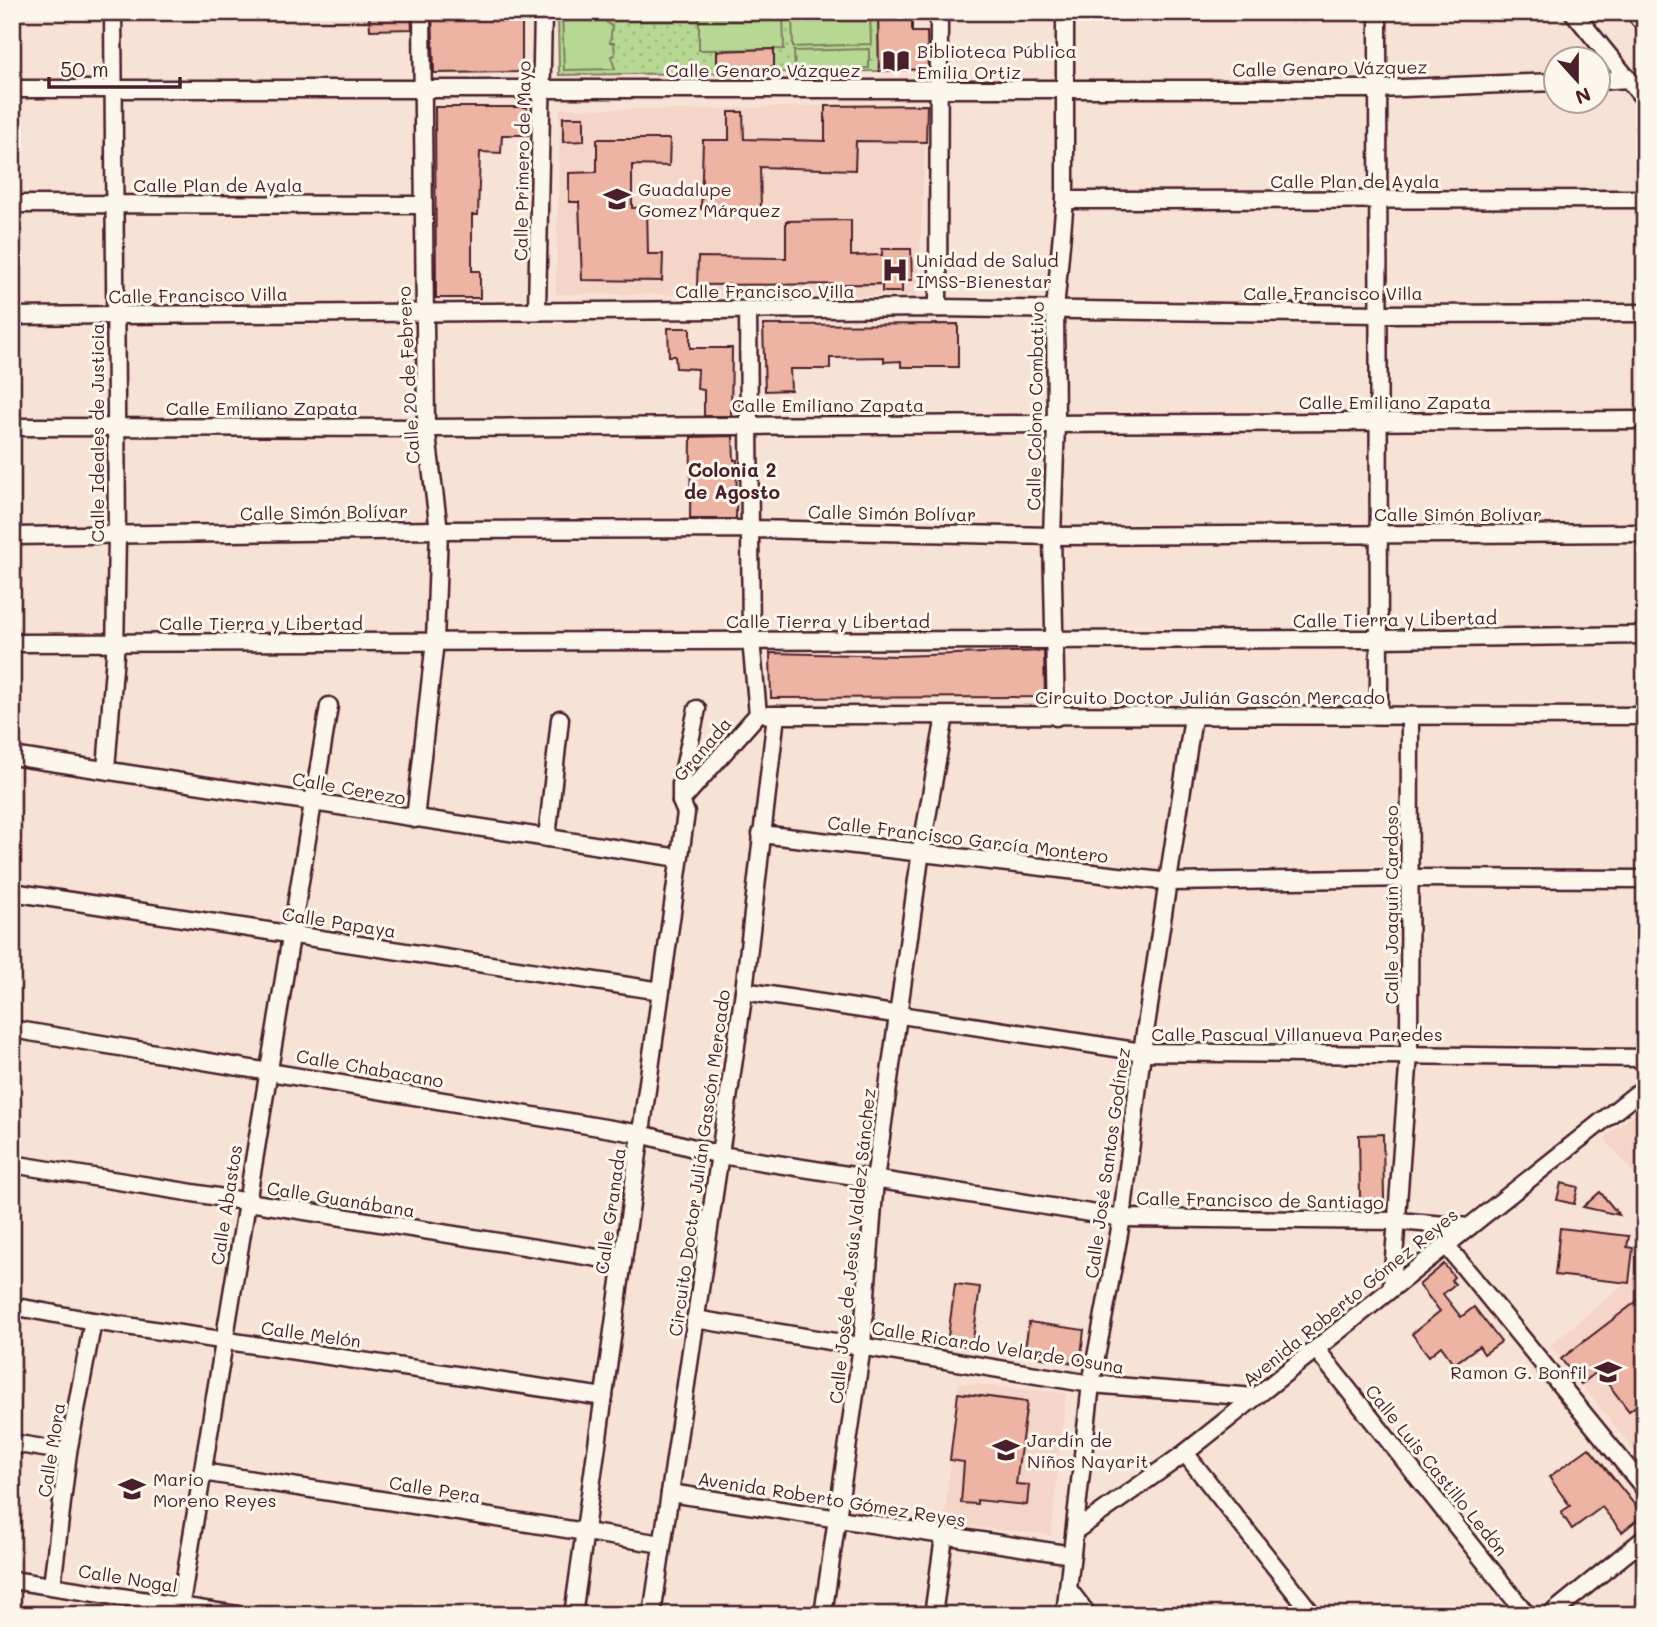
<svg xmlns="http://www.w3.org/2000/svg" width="1657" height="1627" font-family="Mali,sans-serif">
<defs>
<pattern id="park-dots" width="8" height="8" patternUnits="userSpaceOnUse" patternTransform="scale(1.75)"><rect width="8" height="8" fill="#b6d892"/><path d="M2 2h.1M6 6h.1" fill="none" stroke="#9eb97e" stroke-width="1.8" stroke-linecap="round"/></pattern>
</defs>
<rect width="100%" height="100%" fill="#f7e3d6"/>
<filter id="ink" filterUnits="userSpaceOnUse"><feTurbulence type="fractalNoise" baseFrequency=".0143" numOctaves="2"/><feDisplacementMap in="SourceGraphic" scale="14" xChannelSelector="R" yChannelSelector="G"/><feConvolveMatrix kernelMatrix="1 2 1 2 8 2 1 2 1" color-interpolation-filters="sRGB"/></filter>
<g filter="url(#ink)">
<g fill="#f4d5c7">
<polygon points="856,105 927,105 918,296 556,294 560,108 677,110"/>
<polygon points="1645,1105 1645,1188 1604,1138"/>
<polygon points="1645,1268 1645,1464 1550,1345"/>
<polygon points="959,1383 1066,1393 1051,1535 944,1524"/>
</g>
<polygon fill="url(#park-dots)" stroke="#807c5e" stroke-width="2" points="558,12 878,12 879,71 559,75"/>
<g fill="#b6d892" stroke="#807c5e" stroke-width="2">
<polygon points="562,12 602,12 603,19 612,27 610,43 614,43 615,55 611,56 615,69 564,70"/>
<polygon points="699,12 783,12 784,49 699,50"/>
<polygon points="792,12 870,12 871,44 793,47"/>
<polygon points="869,49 869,68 795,70 794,51"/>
</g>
<g fill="#edb4a3" stroke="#4a1f2b" stroke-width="2">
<polygon points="369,12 411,12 412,29 370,30"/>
<polygon points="432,12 522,12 522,72 434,73"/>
<polygon points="878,12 912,12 912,32 927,32 928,69 879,71"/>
<polygon points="774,49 774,67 717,68 717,51"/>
<polygon points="927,105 926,142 856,141 855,170 760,167 761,207 701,209 703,140 729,140 729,112 743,112 744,139 825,141 825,106"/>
<polygon points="435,107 527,107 528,135 502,135 501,153 480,152 478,215 472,215 472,271 480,271 480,298 436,298"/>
<polygon points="563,117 584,117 584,141 563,142"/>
<polygon points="597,139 670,139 669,166 632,165 632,208 647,207 648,254 663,254 662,281 582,280 579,202 569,202 569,173 597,172"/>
<polygon points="851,220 851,256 882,255 882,249 911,249 912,280 902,280 902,292 882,292 882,284 697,285 698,257 786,258 786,221"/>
<polygon points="958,324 958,367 901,367 901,361 884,362 884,357 830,358 830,369 790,369 791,390 765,391 763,325"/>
<polygon points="668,328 690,328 690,348 732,348 731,416 704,416 704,390 697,389 698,369 676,368 675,356 669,356"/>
<polygon points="733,436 734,460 737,460 736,519 690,519 691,437"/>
<polygon points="1044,651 1045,697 771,698 770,653 899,656"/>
<polygon points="1383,1134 1384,1199 1360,1200 1359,1135"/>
<polygon points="1561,1183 1578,1187 1574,1204 1557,1200"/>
<polygon points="1600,1192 1619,1215 1583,1207"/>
<polygon points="1560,1228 1629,1236 1627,1247 1633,1248 1629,1283 1555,1275"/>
<polygon points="1444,1264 1454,1277 1451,1280 1455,1284 1443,1294 1461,1317 1474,1307 1501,1342 1484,1354 1479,1346 1454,1364 1441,1346 1429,1356 1412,1334 1440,1311 1419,1285"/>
<polygon points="955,1284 980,1287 972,1347 947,1344"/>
<polygon points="1645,1295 1645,1399 1629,1411 1598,1371 1581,1384 1561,1359"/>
<polygon points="1029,1322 1084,1330 1080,1364 1024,1355"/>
<polygon points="958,1393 1027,1402 1016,1484 1029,1485 1027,1505 977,1500 977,1504 961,1503 964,1462 950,1460"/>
<polygon points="1589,1448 1643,1515 1622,1532 1602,1507 1572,1529 1561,1512 1570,1506 1549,1477"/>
</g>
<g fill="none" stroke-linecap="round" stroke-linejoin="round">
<g stroke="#4a1f2b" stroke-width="21">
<g id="minor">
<polyline points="1378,12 1379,715"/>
<polyline points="1573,12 1645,100"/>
<polyline points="1598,81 1629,79"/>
<polyline points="12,89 1378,89 1556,82"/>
<polyline points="1065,200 1645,199"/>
<polyline points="12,204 423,205"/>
<polyline points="938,308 939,12"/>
<polyline points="537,310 543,12"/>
<polyline points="748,312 751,640 758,714"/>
<polyline points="12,316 938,308 1379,314 1645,313"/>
<polyline points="12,427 426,428 1645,420"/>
<polyline points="12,536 439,530 749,529 1052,536 1645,533"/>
<polyline points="12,643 1379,639 1645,635"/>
<polyline points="768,715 1645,716"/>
<polyline points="1056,717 1052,536 1056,424 1055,310 1065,200 1065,12"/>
<polyline points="12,756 679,858"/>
<polyline points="106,769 115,655 117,535 113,12"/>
<polyline points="681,801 681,782 697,709"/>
<polyline points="415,819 435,641 439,530 426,428 422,12"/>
<polyline points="761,834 1170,882 1411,878 1645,879"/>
<polyline points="547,838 560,719"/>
<polyline points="12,892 661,991"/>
<polyline points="744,991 1142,1052 1645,1058"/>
<polyline points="12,1029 641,1134 720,1155 1122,1218 1398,1221 1469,1227"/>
<polyline points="12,1164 623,1262"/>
<polyline points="1446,1245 1645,1489"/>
<polyline points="1392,1285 1409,1054 1410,716"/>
<polyline points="12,1306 93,1321 604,1397"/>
<polyline points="695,1319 1091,1384 1255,1397"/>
<polyline points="1316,1349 1527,1615"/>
<polyline points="12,1443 68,1452"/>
<polyline points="1185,1453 1313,1615"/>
<polyline points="202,1472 662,1544"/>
<polyline points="670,1493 1072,1555"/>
<polyline points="1075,1531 1185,1453 1645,1087"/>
<polyline points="12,1580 237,1615"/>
<polyline points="52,1586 68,1452 93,1321"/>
<polyline points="1068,1589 1088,1615"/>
<polyline points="179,1615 329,706"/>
<polyline points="573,1615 686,813 681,801 758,714"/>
<polyline points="652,1615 744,991 776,715"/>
<polyline points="823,1615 862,1346 875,1180 921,851 945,716"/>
<polyline points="933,1615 944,1537"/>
<polyline points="1065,1615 1091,1384 1122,1218 1142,1052 1193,717"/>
<polyline points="1550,1615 1645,1538"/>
</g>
</g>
<use href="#minor" stroke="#fbf7ec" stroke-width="16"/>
<g stroke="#4a1f2b" stroke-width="8">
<polyline id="rail" points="1626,12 1645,35"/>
</g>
<use href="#rail" stroke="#fbf7ec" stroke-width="5" stroke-dasharray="16" stroke-linecap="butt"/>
</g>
</g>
<defs>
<g id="library-bare" transform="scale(2.1)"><path d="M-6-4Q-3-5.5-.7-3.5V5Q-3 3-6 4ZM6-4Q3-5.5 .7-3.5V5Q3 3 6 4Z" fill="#4a1f2b" stroke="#fbf7ec" stroke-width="2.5" paint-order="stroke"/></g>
<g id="school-bare" transform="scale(2.1)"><path d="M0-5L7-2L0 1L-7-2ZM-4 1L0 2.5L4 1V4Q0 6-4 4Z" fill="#4a1f2b" stroke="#fbf7ec" stroke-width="2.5" paint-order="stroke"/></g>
<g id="hospital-bare" transform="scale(2.1)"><path d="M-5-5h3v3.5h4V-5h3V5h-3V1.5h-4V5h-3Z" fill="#4a1f2b" stroke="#fbf7ec" stroke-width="2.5" paint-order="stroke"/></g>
</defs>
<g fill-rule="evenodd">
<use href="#library-bare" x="896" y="61"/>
<use href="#school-bare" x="617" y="199"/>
<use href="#hospital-bare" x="895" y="270"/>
<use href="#school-bare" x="1608" y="1372"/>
<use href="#school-bare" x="1006" y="1450"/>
<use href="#school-bare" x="132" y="1489"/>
</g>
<g text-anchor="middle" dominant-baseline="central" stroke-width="6" stroke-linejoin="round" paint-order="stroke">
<g font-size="18" fill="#4a1f2b" stroke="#fbf7ec" text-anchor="start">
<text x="917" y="51">Biblioteca Pública<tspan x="917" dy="21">Emilia Ortiz</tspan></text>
<text x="638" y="189">Guadalupe<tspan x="638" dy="21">Gomez Márquez</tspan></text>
<text x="916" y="260">Unidad de Salud<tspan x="916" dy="21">IMSS-Bienestar</tspan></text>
<text x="1587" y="1372" text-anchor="end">Ramon G. Bonfil</text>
<text x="1027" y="1440">Jardín de<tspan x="1027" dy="21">Niños Nayarit</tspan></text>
<text x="153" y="1479">Mario<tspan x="153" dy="21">Moreno Reyes</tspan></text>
</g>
<g font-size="18" fill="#4a1f2b" stroke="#fbf7ec">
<text transform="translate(1330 68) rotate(-1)">Calle Genaro Vázquez</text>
<text x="763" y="70">Calle Genaro Vázquez</text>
<text transform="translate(522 161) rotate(-89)">Calle Primero de Mayo</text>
<text x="1355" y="181">Calle Plan de Ayala</text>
<text x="218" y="185">Calle Plan de Ayala</text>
<text x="765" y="291">Calle Francisco Villa</text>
<text x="1333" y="293">Calle Francisco Villa</text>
<text transform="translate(198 295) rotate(-1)">Calle Francisco Villa</text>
<text transform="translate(408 375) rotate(-93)">Calle 20 de Febrero</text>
<text x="1395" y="402">Calle Emiliano Zapata</text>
<text x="828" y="405">Calle Emiliano Zapata</text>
<text transform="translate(1035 406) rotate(-89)">Calle Colono Combativo</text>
<text x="262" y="408">Calle Emiliano Zapata</text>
<text transform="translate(97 433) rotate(-90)">Calle Ideales de Justicia</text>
<text transform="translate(324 512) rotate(-1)">Calle Simón Bolívar</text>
<text transform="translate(892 513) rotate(1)">Calle Simón Bolívar</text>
<text x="1458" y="514">Calle Simón Bolívar</text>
<text transform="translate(1395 619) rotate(-1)">Calle Tierra y Libertad</text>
<text x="828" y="621">Calle Tierra y Libertad</text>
<text x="261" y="623">Calle Tierra y Libertad</text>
<text x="1210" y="697">Circuito Doctor Julián Gascón Mercado</text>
<text transform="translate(702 749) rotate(-49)">Granada</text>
<text transform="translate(349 788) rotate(10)">Calle Cerezo</text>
<text transform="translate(968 839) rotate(7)">Calle Francisco García Montero</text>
<text transform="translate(1391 905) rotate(-90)">Calle Joaquín Cardoso</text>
<text transform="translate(339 922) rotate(9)">Calle Papaya</text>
<text x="1297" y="1034">Calle Pascual Villanueva Paredes</text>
<text transform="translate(370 1068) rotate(10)">Calle Chabacano</text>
<text transform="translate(699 1163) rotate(-82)">Circuito Doctor Julián Gascón Mercado</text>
<text transform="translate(1107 1163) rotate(-82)">Calle José Santos Godínez</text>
<text transform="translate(341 1199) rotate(9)">Calle Guanábana</text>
<text transform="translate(1260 1200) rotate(1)">Calle Francisco de Santiago</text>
<text transform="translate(226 1205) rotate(-81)">Calle Abastos</text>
<text transform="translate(610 1211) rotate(-82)">Calle Granada</text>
<text transform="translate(852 1246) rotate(-84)">Calle José de Jesús Valdez Sánchez</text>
<text transform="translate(1350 1297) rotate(-39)">Avenida Roberto Gómez Reyes</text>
<text transform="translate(311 1334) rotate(8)">Calle Melón</text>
<text transform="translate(998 1347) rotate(9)">Calle Ricardo Velarde Osuna</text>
<text transform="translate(51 1450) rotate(-81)">Calle Mora</text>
<text transform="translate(1437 1470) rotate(51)">Calle Luis Castillo Ledón</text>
<text transform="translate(435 1489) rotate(9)">Calle Pera</text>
<text transform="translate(832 1499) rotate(9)">Avenida Roberto Gómez Reyes</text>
<text transform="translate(128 1578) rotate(9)">Calle Nogal</text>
</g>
<g font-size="19" font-weight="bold" fill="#4a1f2b" stroke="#fbf7ec">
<text x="732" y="469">Colonia 2<tspan x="732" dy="22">de Agosto</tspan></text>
</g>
</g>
<rect width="1657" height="1627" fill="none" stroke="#fbf7ec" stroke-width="42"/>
<rect x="21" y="21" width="1615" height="1585" fill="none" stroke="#4a1f2b" stroke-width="2.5" filter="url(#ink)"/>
<g transform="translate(1577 80) rotate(159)"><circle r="33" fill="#fbf7ec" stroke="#b4a19f" stroke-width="2"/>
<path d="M0-5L12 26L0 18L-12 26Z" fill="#4a1f2b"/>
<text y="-10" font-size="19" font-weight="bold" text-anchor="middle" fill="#4a1f2b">N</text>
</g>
<path d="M49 77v10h131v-10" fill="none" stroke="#4a1f2b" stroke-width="3.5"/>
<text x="60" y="77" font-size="21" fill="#4a1f2b" stroke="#fbf7ec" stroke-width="5" paint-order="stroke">50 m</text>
</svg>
